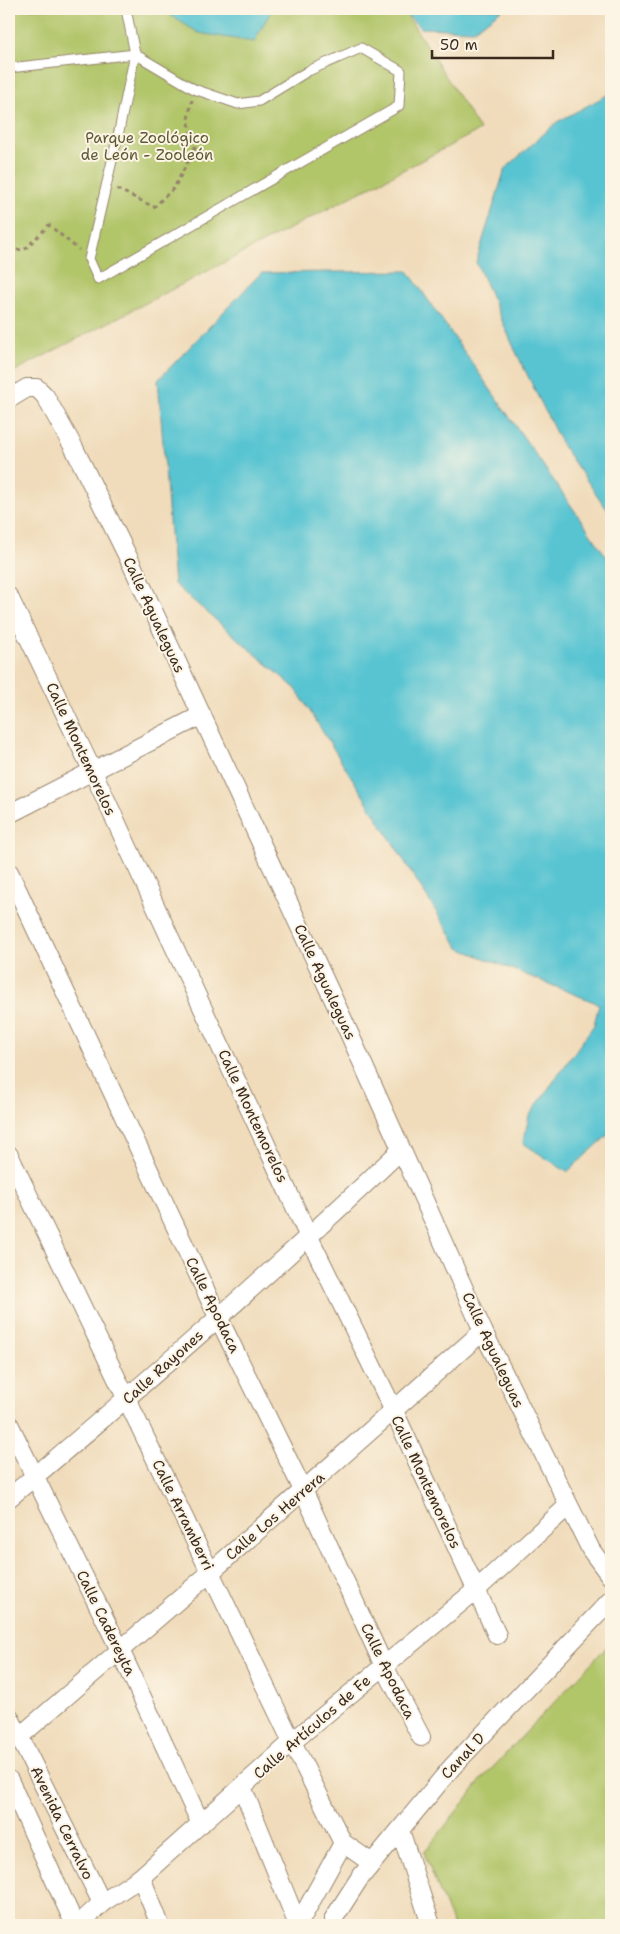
<svg xmlns="http://www.w3.org/2000/svg" width="620" height="1934" font-family="'Shantell Sans',sans-serif">
<rect width="100%" height="100%" fill="#fcf5e5"/>
<filter id="ink" filterUnits="userSpaceOnUse"><feTurbulence type="fractalNoise" baseFrequency=".02" numOctaves="2"/><feDisplacementMap in="SourceGraphic" scale="10" xChannelSelector="R" yChannelSelector="G"/><feConvolveMatrix kernelMatrix="1 2 1 2 8 2 1 2 1" color-interpolation-filters="sRGB"/></filter>
<filter id="wash" filterUnits="userSpaceOnUse"><feTurbulence type="fractalNoise" baseFrequency=".0096" numOctaves="4" result="noise"/><feDisplacementMap in="SourceGraphic" scale="20" xChannelSelector="R" yChannelSelector="G"/><feGaussianBlur stdDeviation="1.12" result="paint"/><feColorMatrix in="noise" values="0 0 0 0 0 0 0 0 0 0 0 0 0 0 0 0 0 1.4 0 .05"/><feComposite in="paint" operator="in"/></filter>
<g filter="url(#wash)">
<rect width="100%" height="100%" fill="#f0dcbb"/>
<g fill="#b1c569" stroke="#767844">
<polygon points="9,9 403,9 480,130 9,374"/>
<polygon points="611,1642 611,1925 453,1925 424,1853 482,1779"/>
</g>
<g fill="#58c4d2" stroke="#4a7778">
<polygon points="160,9 272,9 254,42 199,33"/>
<polygon points="400,9 503,9 474,30 421,28"/>
<polygon points="611,93 611,515 562,445 515,350 476,262 505,169 557,122"/>
<polygon points="408,271 611,563 611,1128 607,1136 567,1172 523,1143 529,1116 594,1025 599,1004 459,948 296,689 174,584 158,380 261,273"/>
</g>
</g>
<g filter="url(#ink)">
<g fill="none" stroke-linecap="round" stroke-linejoin="round">
<g stroke="#96836c" stroke-width="11">
<polyline id="service" points="9,68 135,54 194,89 238,104 259,101 308,71 361,48 401,71 399,106 98,279 89,259 119,131 135,54 126,9"/>
</g>
<g stroke="#96836c" stroke-width="20">
<g id="minor">
<polyline points="9,399 27,388 37,388 45,396 74,448 132,565 344,1022 483,1331 591,1550 611,1577"/>
<polyline points="9,597 93,772 309,1237 394,1411 497,1635"/>
<polyline points="9,814 202,715"/>
<polyline points="9,872 218,1317 303,1490 384,1666 421,1737"/>
<polyline points="9,1155 292,1742 343,1843 372,1863"/>
<polyline points="9,1424 120,1650 201,1824"/>
<path d="M9,1498c134,-112 265,-227 392,-348"/>
<polyline points="9,1716 102,1903"/>
<polyline points="19,1737 211,1572 483,1331"/>
<polyline points="9,1780 75,1925"/>
<polyline points="242,1787 298,1925"/>
<polyline points="400,1830 431,1925"/>
<polyline points="141,1877 160,1925"/>
<polyline points="78,1925 102,1903 141,1877 292,1742 476,1590 568,1506"/>
<polyline points="298,1925 343,1843"/>
<polyline points="334,1925 334,1918 359,1879 452,1767 611,1600"/>
</g>
</g>
<g stroke="#96836c" stroke-width="3" stroke-dasharray="4 4" stroke-linecap="butt">
<polyline points="117,189 154,207 174,188 195,148 188,119 192,100"/>
<polyline points="9,251 25,249 49,225 79,250"/>
</g>
<use href="#service" stroke="#fff" stroke-width="9"/>
<use href="#minor" stroke="#fff" stroke-width="18"/>
</g>
</g>
<g text-anchor="middle" dominant-baseline="central" stroke-width="4" stroke-linejoin="round" paint-order="stroke">
<g font-size="15" fill="#5e5834" stroke="#fcf5e5">
<text x="147" y="138">Parque Zoológico<tspan x="147" dy="17">de León - Zooleón</tspan></text>
</g>
<g font-size="15" fill="#3b2a1e" stroke="#fcf5e5">
<text transform="translate(154 615) rotate(65)">Calle Agualeguas</text>
<text transform="translate(81 749) rotate(65)">Calle Montemorelos</text>
<text transform="translate(325 982) rotate(65)">Calle Agualeguas</text>
<text transform="translate(253 1116) rotate(65)">Calle Montemorelos</text>
<text transform="translate(213 1305) rotate(64)">Calle Apodaca</text>
<text transform="translate(493 1350) rotate(65)">Calle Agualeguas</text>
<text transform="translate(163 1367) rotate(-42)">Calle Rayones</text>
<text transform="translate(426 1482) rotate(65)">Calle Montemorelos</text>
<text transform="translate(183 1515) rotate(64)">Calle Arramberri</text>
<text transform="translate(275 1516) rotate(-41)">Calle Los Herrera</text>
<text transform="translate(106 1623) rotate(64)">Calle Cadereyta</text>
<text transform="translate(388 1671) rotate(64)">Calle Apodaca</text>
<text transform="translate(312 1727) rotate(-41)">Calle Artículos de Fe</text>
<text transform="translate(463 1756) rotate(-47)">Canal D</text>
<text transform="translate(62 1823) rotate(64)">Avenida Cerralvo</text>
</g>
</g>
<rect width="620" height="1934" fill="none" stroke="#fcf5e5" stroke-width="30"/>
<path d="M432 50v8h121v-8" fill="none" stroke="#3b2a1e" stroke-width="2.5"/>
<text x="440" y="50" font-size="15" fill="#3b2a1e" stroke="#fcf5e5" stroke-width="4" paint-order="stroke">50 m</text>
</svg>
